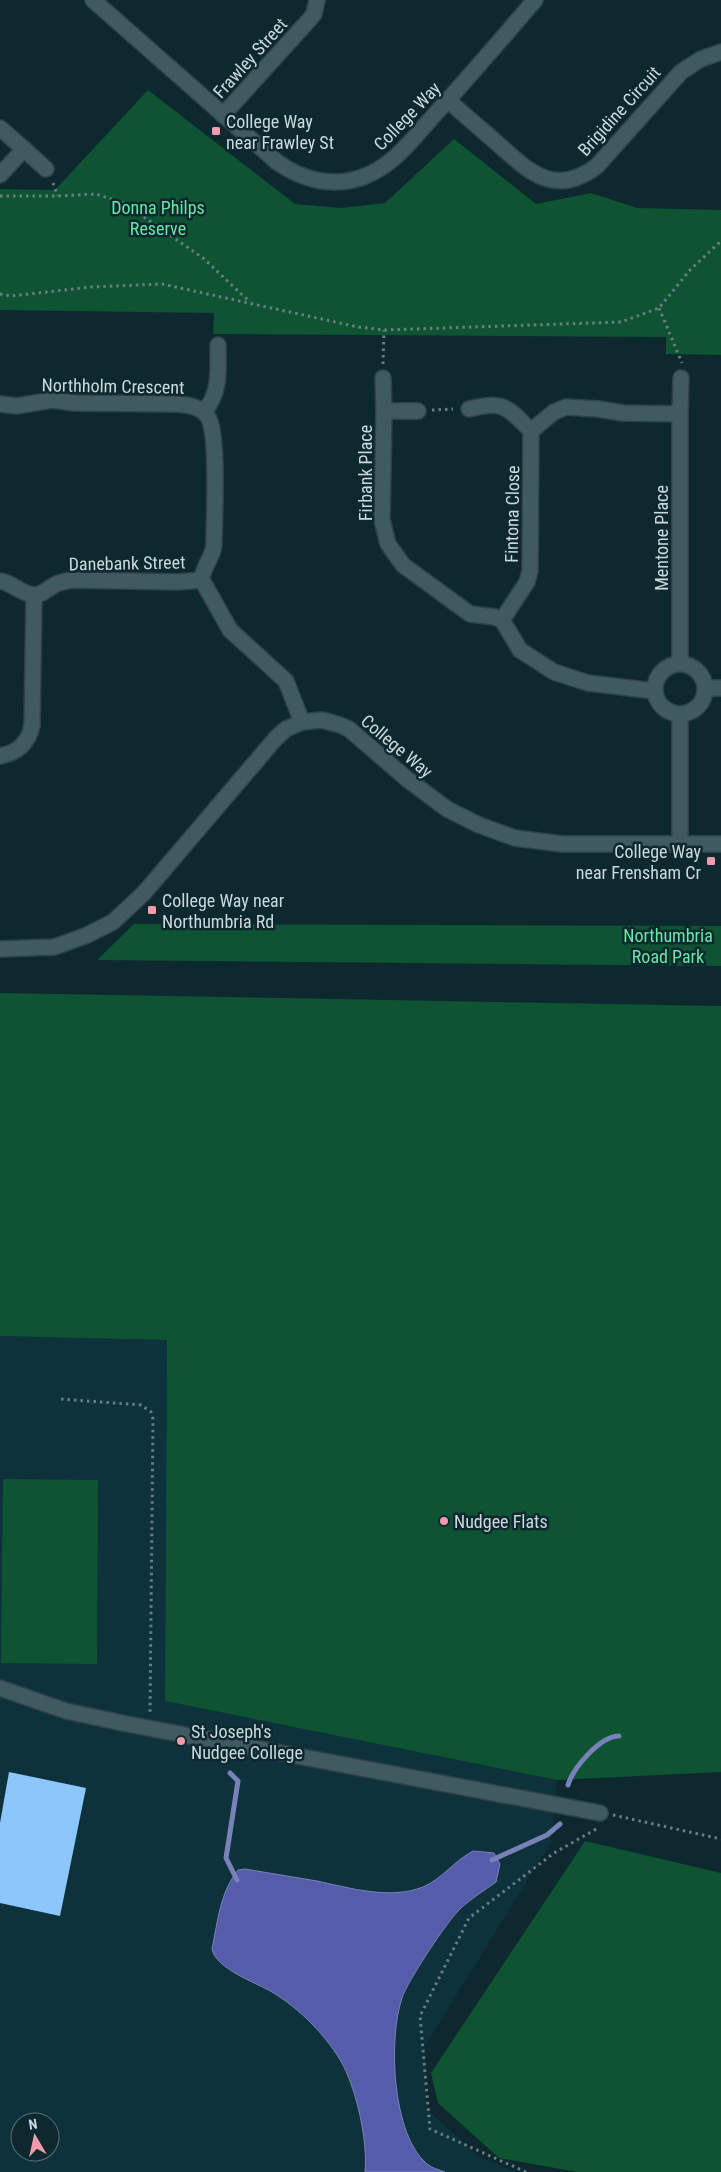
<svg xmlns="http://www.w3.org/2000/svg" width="721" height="2172" font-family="'Roboto Condensed',sans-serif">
<rect width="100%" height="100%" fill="#0e282f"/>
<path fill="#0e323c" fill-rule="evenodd" d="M0,1336l167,4 -2,361 392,79 -6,62 -126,204 1,63 55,49 36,14h-517zM20,2122h30v30h-30z"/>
<g fill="#0e5433">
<polygon points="148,90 295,204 341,208 385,203 454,139 536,204 591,193 637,208 721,210 721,355 666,354 666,337 213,334 214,313 0,310 0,189 55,190"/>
<polygon points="134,924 721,926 721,966 97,960"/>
<polygon points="0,993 721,1006 721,1772 557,1780 165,1701 167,1340 0,1336"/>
<polygon points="3,1479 98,1480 97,1664 1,1663"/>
<polygon points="585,1841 721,1873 721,2172 577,2172 499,2158 438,2103 431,2073"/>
</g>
<path fill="#555ca9" stroke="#7882b9" d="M473,1851l21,2 6,11 -4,18c-11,8 -24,16 -34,25 -13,11 -55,75 -60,91 -14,41 -10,137 25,166 5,4 12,6 18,8h-80c3,-30 -8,-80 -22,-107 -15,-28 -44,-57 -71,-73 -17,-10 -56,-23 -60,-43 6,-29 8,-56 26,-79l7,-1c24,4 48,8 72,12 33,7 73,19 106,6 19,-8 31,-26 50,-36z"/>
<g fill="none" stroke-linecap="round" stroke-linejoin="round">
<g stroke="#7882b9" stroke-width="5">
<polyline points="230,1773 238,1781 226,1858 237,1880"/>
<path d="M568,1785c5,-17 32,-49 51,-49"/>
<polyline points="492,1860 547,1835 560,1824"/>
</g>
</g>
<polygon fill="#8dc6fb" points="9,1772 86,1788 60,1916 0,1903 0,1823"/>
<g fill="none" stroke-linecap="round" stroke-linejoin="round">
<g stroke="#304147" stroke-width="18">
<g id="minor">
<path d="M93,0l184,162c25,18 56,26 86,15 32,-12 52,-41 74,-65 34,-37 66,-75 98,-112"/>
<path d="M448,100c16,15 33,29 49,43 32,29 58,55 100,23l84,-94 20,-13 20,-7"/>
<polyline points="223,115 309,20 314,14 317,0"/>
<polyline points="0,128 24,149"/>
<polyline points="0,175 24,149 46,169"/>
<polyline points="383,378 384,411 418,411"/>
<path d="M0,404l17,2 35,-6 23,3 101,1c12,1 25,2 32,13 11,17 6,103 6,128 -1,13 -12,22 -12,35l28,50 56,51 16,41"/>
<path d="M469,409c35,-9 38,-2 62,22l23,-19 12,-5 32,2 25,4 57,1 1,-36"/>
<polyline points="384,411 382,520 388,544 403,565 470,614 495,617 502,620 520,650 554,672 588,683 654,691"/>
<path d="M204,412c17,-20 14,-42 14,-67"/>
<polyline points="680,414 680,663"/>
<path d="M0,581c13,2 21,13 34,14 8,0 15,-7 22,-11 5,-2 11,-3 16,-4l106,2 24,-2"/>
<polyline points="502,620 527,582 530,571 531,431"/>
<circle cx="680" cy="689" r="25"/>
<polyline points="705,688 721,688"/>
<polyline points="680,714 680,844"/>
<path d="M0,756c18,-3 29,-14 32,-31l2,-130"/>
<polyline points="0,949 54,947 85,936 113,922 144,893 276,738 286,729 302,722 322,720 340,725 349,729 407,779 447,809 479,825 515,838 562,844 721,844"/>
<polyline points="0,1688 66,1711 127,1724 600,1813"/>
</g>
</g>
<g stroke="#697d83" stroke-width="3" stroke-dasharray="2.5 4" stroke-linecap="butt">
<polyline points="53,183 58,196"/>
<polyline points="0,196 58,196 96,194 124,203 203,258 250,302"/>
<polyline points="0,294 11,296 91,287 162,284 358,327 384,330 621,322 659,308 690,270 721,241"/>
<polyline points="659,308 682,363"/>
<polyline points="383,364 384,330"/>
<polyline points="432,410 453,409"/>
<polyline points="61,1399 141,1405 151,1412 153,1419 150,1713"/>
<polyline points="613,1815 721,1839"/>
<polyline points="526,2172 430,2129 420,2016 469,1918 554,1853 598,1828"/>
</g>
<use href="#minor" stroke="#405a62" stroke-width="15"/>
</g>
<g fill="#f39aac" stroke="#0e282f" stroke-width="2">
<rect x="211" y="126" width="10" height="10" rx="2.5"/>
<rect x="706" y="856" width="10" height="10" rx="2.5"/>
<rect x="147" y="905" width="10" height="10" rx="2.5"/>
<circle cx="444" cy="1521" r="5"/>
<circle cx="181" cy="1741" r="5"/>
</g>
<g text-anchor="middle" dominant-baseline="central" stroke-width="5" stroke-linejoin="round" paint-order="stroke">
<g font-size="18" fill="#cad9dd" stroke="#0e282f">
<text transform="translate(250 58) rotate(-48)">Frawley Street</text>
<text transform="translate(619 111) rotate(-48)">Brigidine Circuit</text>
<text transform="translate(407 116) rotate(-46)">College Way</text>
<text transform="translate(113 386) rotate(1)">Northholm Crescent</text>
<text transform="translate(365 473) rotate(-90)">Firbank Place</text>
<text transform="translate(512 514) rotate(-89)">Fintona Close</text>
<text transform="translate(661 538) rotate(-90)">Mentone Place</text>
<text transform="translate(127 563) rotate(-1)">Danebank Street</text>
<text transform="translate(397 746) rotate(40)">College Way</text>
</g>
<g font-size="18" fill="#cad9dd" stroke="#0e282f" text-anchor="start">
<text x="226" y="121">College Way<tspan x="226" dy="21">near Frawley St</tspan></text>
<text x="701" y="851" text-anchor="end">College Way<tspan x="701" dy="21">near Frensham Cr</tspan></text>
<text x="162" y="900">College Way near<tspan x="162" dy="21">Northumbria Rd</tspan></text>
<text x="454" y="1521">Nudgee Flats</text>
<text x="191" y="1731">St Joseph's<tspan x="191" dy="21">Nudgee College</tspan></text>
</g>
<g font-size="18" fill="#68e8a4" stroke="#0e282f">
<text x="158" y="207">Donna Philps<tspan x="158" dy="21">Reserve</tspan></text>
<text x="668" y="935">Northumbria<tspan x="668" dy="21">Road Park</tspan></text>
</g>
</g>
<g transform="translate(35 2137) rotate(351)"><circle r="24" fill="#0e282f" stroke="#596f75"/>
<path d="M0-4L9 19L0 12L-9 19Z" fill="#f39aac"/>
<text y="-8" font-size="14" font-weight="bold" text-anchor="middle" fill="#cad9dd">N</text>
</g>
</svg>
